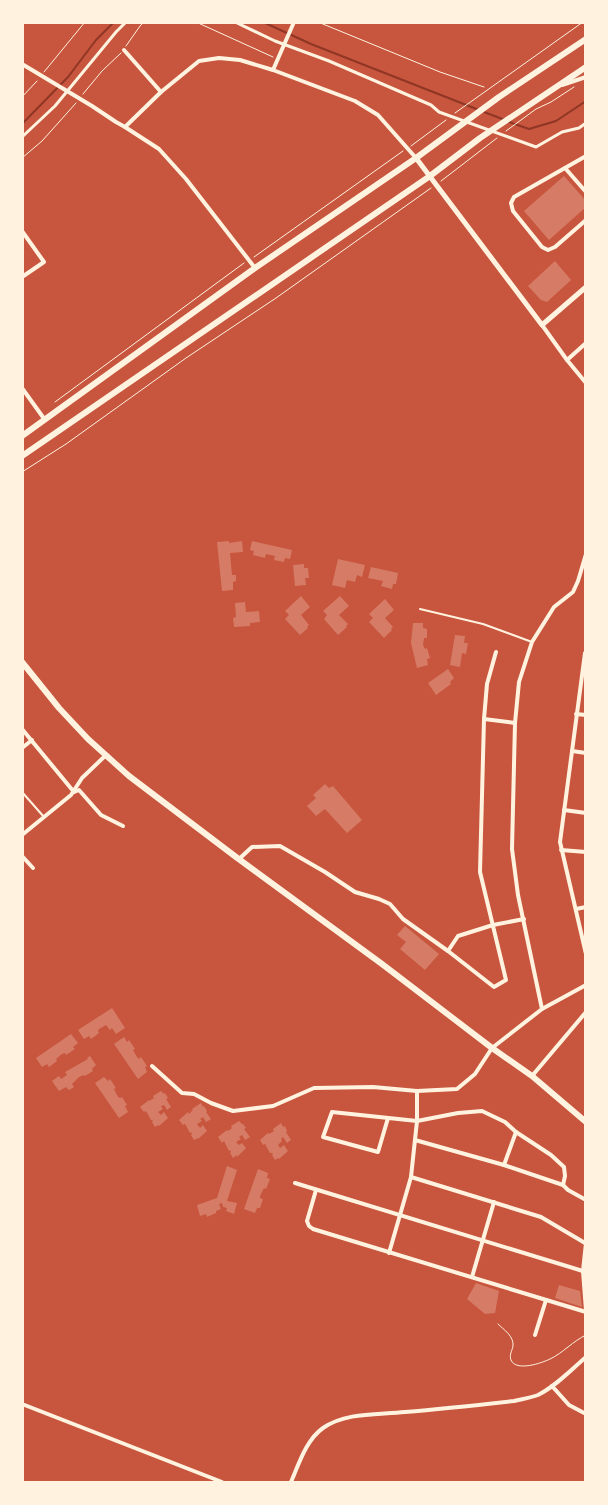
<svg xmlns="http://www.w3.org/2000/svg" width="608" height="1505" font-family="Quicksand,sans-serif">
<rect width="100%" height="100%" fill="#c8553d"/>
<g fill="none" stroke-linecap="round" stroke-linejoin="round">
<g stroke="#8f3625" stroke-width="2">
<polyline points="263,22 311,44 479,110"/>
<polyline points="484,112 505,120"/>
<polyline points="509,122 529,129 556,121 586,101"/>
<polyline points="22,124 68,77 96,40 114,22"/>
</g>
</g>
<g fill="#d67c66">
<polygon points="564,176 586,201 586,207 549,240 524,211"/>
<polygon points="555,261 571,280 547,302 541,300 528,286"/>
<polygon points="229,541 229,543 242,541 243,552 230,553 232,575 236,575 236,581 233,582 233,590 222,591 217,542"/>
<polygon points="252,541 292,550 290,559 285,558 284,562 274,560 275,556 266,554 265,558 253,555 254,551 250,550"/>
<polygon points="338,559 365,565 362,577 357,575 355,582 347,580 345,588 332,585"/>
<polygon points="304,564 304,568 308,568 309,578 305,578 306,585 295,586 293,565"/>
<polygon points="371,567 398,573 396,584 393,584 392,589 381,586 383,581 368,578"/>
<polygon points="301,596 310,607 301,615 309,625 307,627 308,628 300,635 285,619 289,615 285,611"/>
<polygon points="340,596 349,606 339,615 348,624 346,626 347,627 338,635 324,619 327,615 323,611"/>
<polygon points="385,599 394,610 385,618 393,627 391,629 392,630 384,638 369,622 373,618 369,614"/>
<polygon points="245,602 246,612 259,611 260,622 250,623 250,626 234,627 233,618 236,617 235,603"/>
<polygon points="413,623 423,623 423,628 427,629 427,638 424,638 423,645 425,649 427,648 430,658 427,659 428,665 417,668 411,643"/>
<polygon points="455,635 465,636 464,643 468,643 466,654 462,653 460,667 450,665"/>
<polygon points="448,669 454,678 450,682 451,684 436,695 428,683"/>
<polygon points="325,784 329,788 333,786 362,820 347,833 325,809 316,816 307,806 316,798 313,795"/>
<polygon points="405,926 439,954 425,970 400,949 406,942 397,935"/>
<polygon points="112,1008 125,1028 116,1034 112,1028 110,1030 106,1025 99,1029 98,1031 99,1033 91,1039 89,1036 84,1039 78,1030"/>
<polygon points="71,1034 78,1043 73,1047 75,1049 66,1055 65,1053 62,1054 56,1059 57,1061 49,1067 47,1064 42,1067 36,1058"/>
<polygon points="124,1037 127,1042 129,1040 135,1049 133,1050 137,1057 139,1059 141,1057 147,1066 145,1067 147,1072 138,1079 114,1044"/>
<polygon points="90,1056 96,1065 92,1069 93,1071 85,1076 84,1075 79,1077 72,1084 74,1087 69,1090 66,1087 59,1091 52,1081 59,1076 61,1079 67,1075 65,1072 88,1059 87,1058"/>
<polygon points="104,1077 108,1081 110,1079 116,1088 114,1089 118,1097 120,1098 122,1097 127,1105 125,1106 128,1112 119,1118 95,1083"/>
<polygon points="161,1091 164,1094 165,1093 168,1098 166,1099 171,1107 167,1110 164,1105 161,1106 163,1109 158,1112 161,1115 164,1112 168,1118 159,1126 158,1125 155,1127 152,1122 153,1121 152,1120 151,1120 146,1111 144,1112 140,1107 149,1100 149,1101 154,1098 153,1096"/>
<polygon points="201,1103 203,1107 204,1106 207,1111 206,1112 211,1119 206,1122 203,1117 200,1119 202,1121 197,1124 200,1128 203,1125 207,1131 198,1139 198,1138 194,1140 191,1135 192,1134 191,1132 190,1133 185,1124 183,1125 179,1120 188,1112 189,1114 193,1110 192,1109"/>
<polygon points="239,1121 242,1124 243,1124 246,1128 244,1129 250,1137 245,1140 242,1135 239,1137 241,1139 236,1142 239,1145 242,1143 246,1148 237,1157 237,1155 233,1158 230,1153 231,1152 230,1150 229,1151 224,1141 222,1143 218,1137 227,1130 228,1131 232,1128 231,1126"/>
<polygon points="281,1123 283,1127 285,1126 287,1131 286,1132 291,1140 287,1143 283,1137 281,1139 282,1141 278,1145 280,1148 284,1145 288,1151 279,1159 278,1158 275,1160 272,1155 273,1154 272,1153 270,1153 265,1144 263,1145 260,1140 268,1133 269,1134 274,1131 273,1129"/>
<polygon points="227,1166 237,1170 227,1201 237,1203 234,1214 226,1211 227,1208 223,1207 222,1203 219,1204 221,1209 216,1211 216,1213 207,1217 206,1214 200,1216 197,1205 217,1198"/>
<polygon points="258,1169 268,1173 267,1178 270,1179 266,1189 264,1188 260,1196 260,1198 263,1199 260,1208 257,1208 255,1213 244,1209"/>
<polygon points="476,1283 499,1291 495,1313 485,1314 467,1299"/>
<polygon points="559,1285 580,1291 582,1307 555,1298"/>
</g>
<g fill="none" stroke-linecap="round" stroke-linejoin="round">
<g stroke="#fff3e0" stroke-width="1">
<polyline points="196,22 273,57"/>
<polyline points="318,22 440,72 484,87"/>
<polyline points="126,46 140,26 144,22"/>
<polyline points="44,72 85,22"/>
<polyline points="83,94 102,71 121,53"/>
<polyline points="22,97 37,81"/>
<polyline points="455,113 583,22"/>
<polyline points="506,131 536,109 551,102 574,87"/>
<polyline points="411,146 446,120"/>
<polyline points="22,158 42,141 76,103"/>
<polyline points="441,181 497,138"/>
<polyline points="254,257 403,151"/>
<polyline points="55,402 244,263"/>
<polyline points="22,472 66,444 186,358 276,298 431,188"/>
<path d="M498,1324c6,6 16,12 15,22 -1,5 -4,9 -2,14 5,12 31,3 39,-1 13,-6 23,-18 36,-24"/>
</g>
<g stroke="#fff3e0" stroke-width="2">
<polyline points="420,609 483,624 532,642"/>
<polyline points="22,792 44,817"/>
</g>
<g stroke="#fff3e0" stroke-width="3">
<polyline points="235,22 275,41 329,61 431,105 439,112 536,147 562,132 579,128 586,123"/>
<polyline points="22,137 55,106 116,32 126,22"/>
</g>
<g stroke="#fff3e0" stroke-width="4">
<polyline points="124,50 161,92"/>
<polyline points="22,64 92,106 116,122 125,127 159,149 186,179 255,268"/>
<polyline points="273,70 294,22"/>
<polyline points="562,85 586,77"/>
<polyline points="125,127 161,92 199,61 219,58 240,60 273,70 355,101 378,115 416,158"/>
<polyline points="586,156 514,197 511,203 513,211 542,247 548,250 555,247 586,220"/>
<polyline points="565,168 586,192"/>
<polyline points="22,231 44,262 22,277"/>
<polyline points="542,325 567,360 586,383"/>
<polyline points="567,360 586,343"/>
<polyline points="22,388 45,420"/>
<polyline points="496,652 487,684 484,719 480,872 506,980 494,987 448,951 458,936 493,925 524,919"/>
<polyline points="585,653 560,842 586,954"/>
<polyline points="576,714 586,715"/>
<polyline points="484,719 515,723"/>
<polyline points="22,729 74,792"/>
<polyline points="22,748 32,740"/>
<polyline points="572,751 586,753"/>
<polyline points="74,792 79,790 101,815 123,826"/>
<polyline points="564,810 586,813"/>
<polyline points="22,835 71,795 82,778 105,756"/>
<polyline points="561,850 586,852"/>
<polyline points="22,856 33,868"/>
<polyline points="239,859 252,847 280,846 325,872 355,892 379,899 390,904 403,919 448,951"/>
<polyline points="576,909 586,907"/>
<polyline points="542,1009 586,985"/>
<polyline points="152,1066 182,1093 194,1094 211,1103 233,1111 273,1106 314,1088 373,1087 417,1091 457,1089 475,1074 492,1048 542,1009 518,895 512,849 515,723 519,682 532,642 554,607 573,592 578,581 586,554"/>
<polyline points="532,1076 586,1012"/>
<polyline points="388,1118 378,1152 323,1137 332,1112 417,1121 417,1091"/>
<polyline points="415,1140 504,1165 563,1185 568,1190 586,1200"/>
<polyline points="504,1165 516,1132"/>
<polyline points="411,1177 541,1217 585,1243"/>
<polyline points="295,1183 586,1272"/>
<polyline points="316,1190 307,1221 309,1226 313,1229 586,1312"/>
<polyline points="586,1243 583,1271 586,1310"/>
<polyline points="389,1253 411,1177 417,1121 458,1113 482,1111 505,1122 516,1132 551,1155 564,1167 565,1176 563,1185"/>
<polyline points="472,1277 494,1202"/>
<polyline points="535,1335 546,1300"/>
<polyline points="552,1386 569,1405 586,1414"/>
<polyline points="22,1404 222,1482"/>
<path d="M291,1482c8,-18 15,-42 32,-54 23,-16 55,-13 82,-16 36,-3 73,-7 109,-11 8,-2 16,-3 24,-6 18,-9 33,-25 48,-38"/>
</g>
<polyline stroke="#fff3e0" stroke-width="5" points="416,158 542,325 586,287"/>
<g stroke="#fff3e0" stroke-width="6">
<polyline points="22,436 255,268 416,158 499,97 586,39"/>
<polyline points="22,456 430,176 480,138 586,67"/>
<polyline points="22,662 59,708 88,739 129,776 236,857 382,964 492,1048 532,1076 586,1122"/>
</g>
</g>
<rect width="608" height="1505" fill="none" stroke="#fff3e0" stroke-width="48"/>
</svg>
